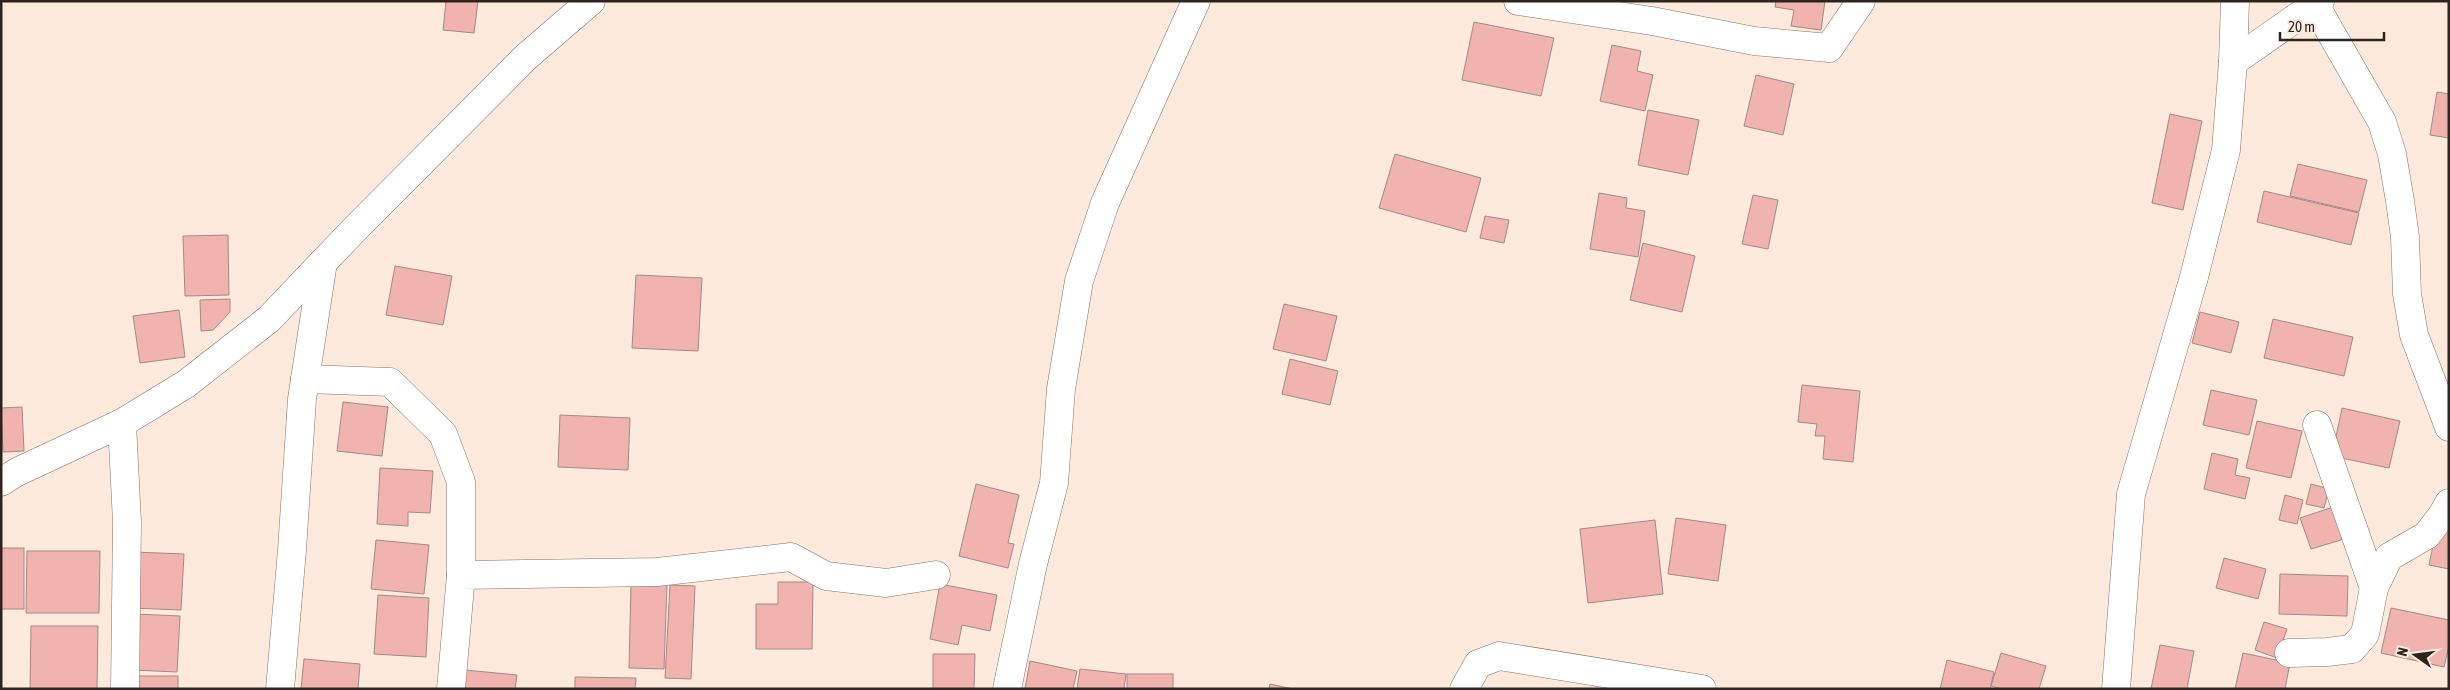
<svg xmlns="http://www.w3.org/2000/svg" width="2450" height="690" font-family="'Asap Condensed',sans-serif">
<rect width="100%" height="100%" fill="#feeadd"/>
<g fill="#f1b3ae" stroke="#a58986">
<polygon points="446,1 478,1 474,33 443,30"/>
<polygon points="1776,1 1825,1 1821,30 1791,26 1794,10 1775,7"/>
<polygon points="1474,22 1554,38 1541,96 1462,80"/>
<polygon points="1612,45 1641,51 1637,71 1653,75 1645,111 1600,101"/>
<polygon points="1756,75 1794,84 1783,135 1744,126"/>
<polygon points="2437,92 2449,94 2449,138 2430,135"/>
<polygon points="1648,110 1699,120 1688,175 1638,165"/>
<polygon points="2170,114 2202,121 2183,210 2152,203"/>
<polygon points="1395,154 1481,178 1466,232 1379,208"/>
<polygon points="2298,164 2367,180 2359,212 2290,196"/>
<polygon points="2264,191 2359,213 2351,245 2257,222"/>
<polygon points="1599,193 1627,198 1626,208 1645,211 1638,257 1590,249"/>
<polygon points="1753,195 1778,200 1768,249 1742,244"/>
<polygon points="1485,216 1509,220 1504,243 1480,238"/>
<polygon points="228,235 229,295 185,296 183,236"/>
<polygon points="1643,243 1695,256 1682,312 1630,300"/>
<polygon points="395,266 452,276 443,325 386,315"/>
<polygon points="636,275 702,278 698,351 632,348"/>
<polygon points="230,299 230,312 213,330 201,331 200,300"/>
<polygon points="1284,304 1337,316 1326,361 1273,349"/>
<polygon points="179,310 185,357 140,363 133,316"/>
<polygon points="2200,312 2239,322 2231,353 2192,343"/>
<polygon points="2273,319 2353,337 2344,376 2264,358"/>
<polygon points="1290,359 1338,371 1330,405 1282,394"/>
<polygon points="1802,385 1860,391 1853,462 1823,459 1825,436 1815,436 1817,424 1798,422"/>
<polygon points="2211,390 2257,400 2249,435 2203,425"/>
<polygon points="343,402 388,407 382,456 337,451"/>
<polygon points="22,407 24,451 3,452 1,408"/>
<polygon points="2342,408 2400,421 2389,468 2332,456"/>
<polygon points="560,415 630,418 628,470 558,467"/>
<polygon points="2257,421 2302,431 2291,478 2246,468"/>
<polygon points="2212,453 2238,459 2235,475 2250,478 2245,499 2204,489"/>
<polygon points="380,468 433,471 430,513 408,512 408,526 377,524"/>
<polygon points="976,484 1019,495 1008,543 1014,544 1008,568 959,556"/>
<polygon points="2311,484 2329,489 2324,508 2306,504"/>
<polygon points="2285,495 2303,500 2297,524 2279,520"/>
<polygon points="2333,507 2344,539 2311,549 2300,518"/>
<polygon points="1676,518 1726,525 1718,581 1668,574"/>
<polygon points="1655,520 1663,594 1588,603 1580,529"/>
<polygon points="2437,526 2449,529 2449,569 2429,565"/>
<polygon points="376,540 429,545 424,594 371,589"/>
<rect x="1" y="548" width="23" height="61"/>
<polygon points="27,551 100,551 99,613 26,613"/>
<polygon points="134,552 184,554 181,610 132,608"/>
<polygon points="2224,558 2266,569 2258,599 2216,588"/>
<polygon points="2280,574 2348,576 2347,616 2279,614"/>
<polygon points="778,582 813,582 812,649 756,649 756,604 778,604"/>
<polygon points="631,584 667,584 664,669 629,668"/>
<polygon points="940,584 997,595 990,631 962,625 958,645 930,639"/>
<polygon points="670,585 695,586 691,679 665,678"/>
<polygon points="378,595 429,598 426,657 374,654"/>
<polygon points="2391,608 2449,620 2449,646 2444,667 2381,653"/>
<polygon points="135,614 180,616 177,672 132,670"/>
<polygon points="2264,622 2287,629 2277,658 2255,650"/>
<polygon points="31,626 98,626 97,689 30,689"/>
<polygon points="2160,645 2194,651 2187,689 2151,689"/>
<polygon points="2001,653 2046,666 2039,689 2002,689 1991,686"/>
<polygon points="2243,653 2290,663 2285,689 2235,689"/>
<polygon points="933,654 975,654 974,689 933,689"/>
<polygon points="304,659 360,664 358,689 301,689"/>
<polygon points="1947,660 1994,672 1990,689 1940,689"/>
<polygon points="1030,661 1077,671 1073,689 1025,689"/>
<polygon points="1080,669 1126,674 1124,689 1077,689"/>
<polygon points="465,670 517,675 515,689 463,689"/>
<rect x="1127" y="674" width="46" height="15"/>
<rect x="135" y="676" width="43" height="13"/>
<polygon points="575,677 636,678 635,689 575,689"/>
<polygon points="1270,684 1293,689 1269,689"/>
</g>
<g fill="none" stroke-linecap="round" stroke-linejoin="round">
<g stroke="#877264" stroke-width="29">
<g id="minor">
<polyline points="1518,1 1652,21 1754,41 1829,48 1861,1"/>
<polyline points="2315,5 2382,122 2392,154 2400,201 2405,237 2407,294 2414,335 2449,427"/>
<polyline points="2233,62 2320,1"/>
<polyline points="305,379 390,382 443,434 461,482 461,575"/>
<polyline points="122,423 127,522 125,689"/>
<polyline points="2317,425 2374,588"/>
<polyline points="1,482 17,472 122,423 186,384 269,319 351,233 526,57 591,1"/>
<polyline points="2289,653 2327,652 2352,649 2365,634 2374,588 2389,557 2427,535 2443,514 2449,503"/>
<polyline points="280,689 292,550 302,399 323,262"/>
<polyline points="451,689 461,575 657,572 791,557 826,576 886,583 936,575"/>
<polyline points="1007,689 1033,564 1054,483 1061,389 1079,281 1105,203 1196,1"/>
<polyline points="1464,689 1478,664 1499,656 1702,689"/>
<polyline points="2116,689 2131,494 2194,277 2226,150 2233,62 2235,1"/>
</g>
</g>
<use href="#minor" stroke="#fff" stroke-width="28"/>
</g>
<rect width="2450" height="690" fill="none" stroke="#2d241e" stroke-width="5"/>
<g transform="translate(2415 655) rotate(284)" stroke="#feeadd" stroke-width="4" paint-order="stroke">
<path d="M0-4L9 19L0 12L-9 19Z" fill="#2d241e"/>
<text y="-8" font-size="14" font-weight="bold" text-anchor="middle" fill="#2d241e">N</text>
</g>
<path d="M2280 32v8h104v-8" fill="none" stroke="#2d241e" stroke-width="2.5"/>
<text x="2288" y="32" font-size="15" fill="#2d241e" stroke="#feeadd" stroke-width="4" paint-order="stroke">20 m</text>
</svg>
